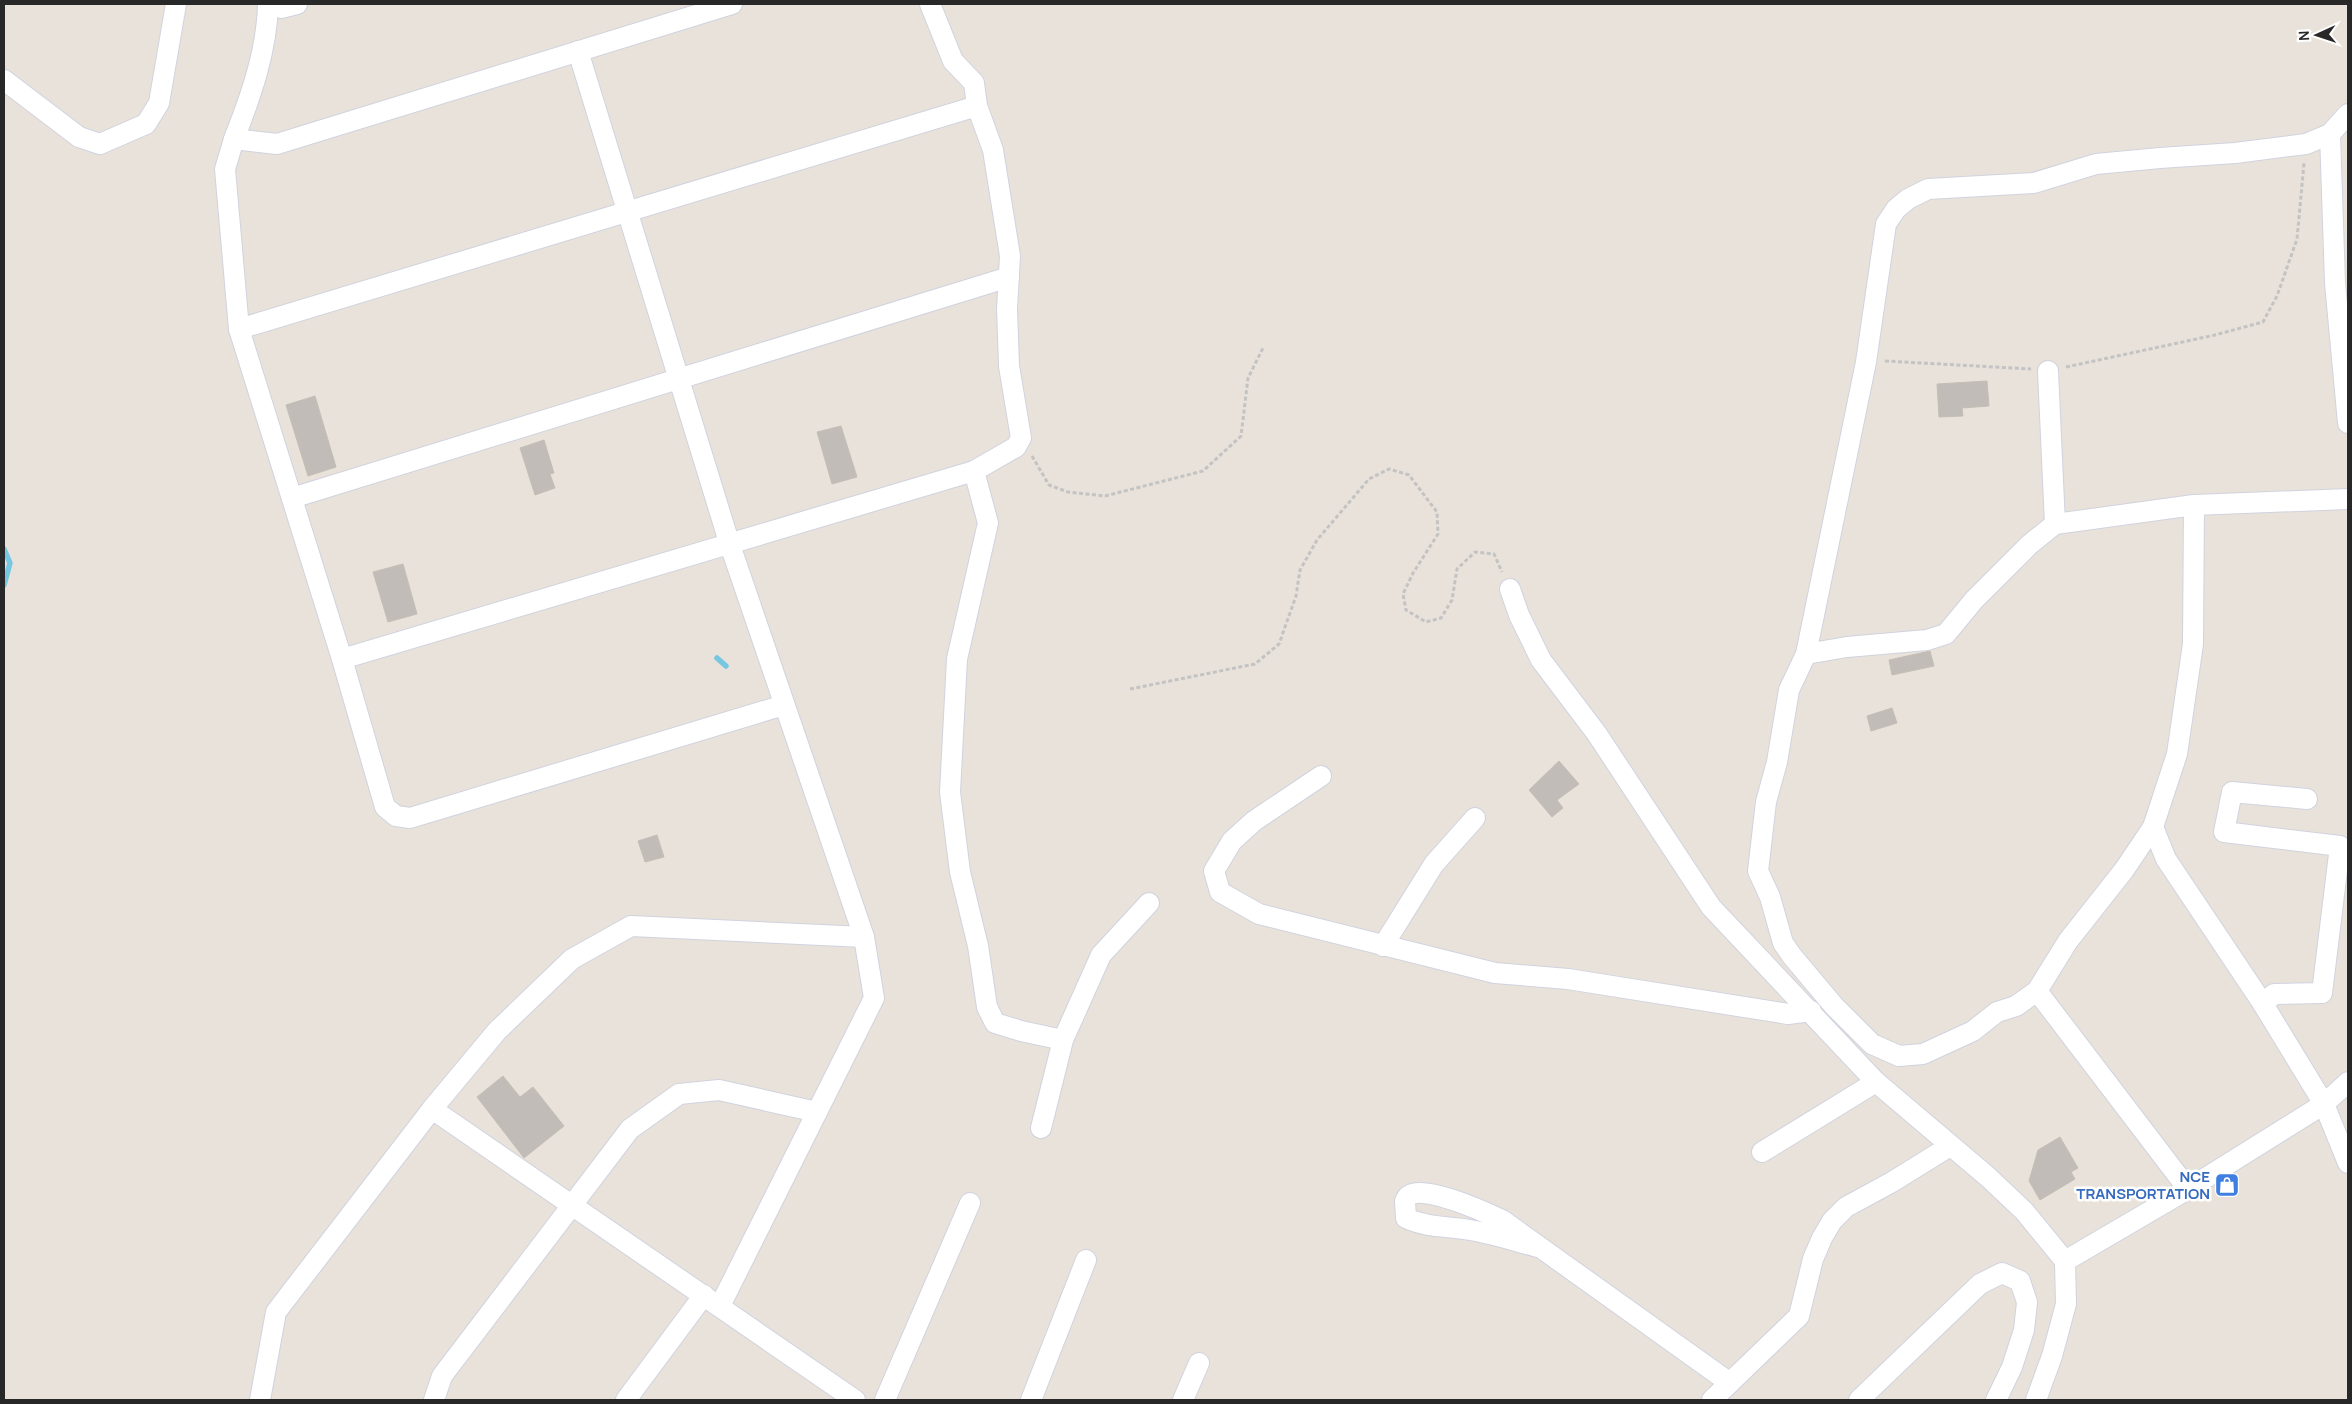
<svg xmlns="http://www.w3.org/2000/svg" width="2352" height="1404" font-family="Manrope,sans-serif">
<rect width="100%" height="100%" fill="#e9e2da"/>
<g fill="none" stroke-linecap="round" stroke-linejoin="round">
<!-- stream -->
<g stroke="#77c7e1" stroke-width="5.5">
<path d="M4,549l6,14 -6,22"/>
<path d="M717,658l9,8"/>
</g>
</g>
<!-- building -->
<g fill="#c1bcb7" stroke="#c4beb5">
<path d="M1987,381l2,25 -27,2 1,8 -24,1 -2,-33z"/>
<path d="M315,396l21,71 -28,9 -22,-71z"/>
<path d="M841,426l16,51 -25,7 -15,-52z"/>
<path d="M544,440l10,33 -4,1 5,14 -20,7 -15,-47z"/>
<path d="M403,564l14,50 -29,8 -15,-50z"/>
<path d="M1930,651l4,15 -42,9 -3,-15z"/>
<path d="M1892,708l5,15 -26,8 -4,-15z"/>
<path d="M1559,761l20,23 -22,16 6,8 -11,9 -23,-27z"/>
<path d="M657,835l7,22 -19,5 -7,-21z"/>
<path d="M503,1076l17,21 13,-10 31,39 -40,32 -47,-61z"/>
<path d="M2060,1137l18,31 -7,4 4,7 -35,21 -11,-19 9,-31z"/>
</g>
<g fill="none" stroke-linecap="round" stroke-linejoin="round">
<defs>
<g id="street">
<path d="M732,4l-455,140 -43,-5 -9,30 14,160 103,330 43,148 11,9 14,2 374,-113"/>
<path d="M281,8l16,-4"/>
<path d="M578,51l151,491 135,395 10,61 -154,308"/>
<path d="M4,80l75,57 21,7 46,-20 13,-21 17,-99"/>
<path d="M2330,134l5,149 13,140"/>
<path d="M234,139c17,-43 33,-89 34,-135"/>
<path d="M239,329l738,-223 -3,-23 -21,-22 -23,-57"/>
<path d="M2048,371l7,153"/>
<path d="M974,471l14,52 -31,136 -7,133 10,80 18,74 9,61 8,16 26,8 42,9"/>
<path d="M292,498l717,-221"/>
<path d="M2194,505l-1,139 -16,110 -24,73 -29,43 -56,71 -31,50 -21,15 -19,6 -24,19 -50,23 -24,2 -27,-12 -38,-38 -42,-50 -9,-13 -13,-46 -12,-26 8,-69 11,-40 12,-72 17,-36 60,-292 20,-138 10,-15 12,-10 20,-10 106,-6 62,-19 64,-6 75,-5 71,-9 24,-10 18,-20"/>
<path d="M1510,589l9,26 22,45 56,74 114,173 165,175 112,95 36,34 41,50"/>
<path d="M1806,654l41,-7 80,-7 19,-6 28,-34 55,-55 26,-21 139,-19 154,-6"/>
<path d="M342,659l632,-188 42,-24 5,-9 -12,-72 -2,-57 3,-53 -17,-106 -16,-44"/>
<path d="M1321,776l-67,45 -22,20 -18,30 6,21 39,22 236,59 73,6 220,35 23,-3"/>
<path d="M2153,827l13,32 97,145 61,100 24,59"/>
<path d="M1383,946l51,-82 41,-46"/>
<path d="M2037,991l151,198"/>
<path d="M2263,1004l11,-10 48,-1 18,-147 -116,-14 8,-40 75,7"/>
<path d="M432,1109l423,291"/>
<path d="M1041,1128l22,-88 38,-85 48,-52"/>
<path d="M1762,1152l114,-70"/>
<path d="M1538,1247c-23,-6 -45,-13 -68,-17 -22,-4 -43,-2 -64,-12l-1,-17c1,-2 2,-5 5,-6 15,-10 75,17 92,25l228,163"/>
<path d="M2065,1261l123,-72 136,-85 24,-22"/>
<path d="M260,1400l16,-88 156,-203 65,-78 75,-72 59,-33 233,11"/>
<path d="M434,1400l8,-24 188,-247 49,-35 40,-4 98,22"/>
<path d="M626,1400l78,-105"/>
<path d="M885,1400l85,-197"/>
<path d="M1031,1400l55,-140"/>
<path d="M1183,1400l16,-37"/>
<path d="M1712,1400l87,-84 14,-57 9,-21 10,-17 14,-14 46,-25 58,-36"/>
<path d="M1859,1400l121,-116 22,-11 18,8 7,21 -3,28 -12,37 -16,33"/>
<path d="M2036,1400l16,-44 14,-52 -1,-43"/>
</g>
</defs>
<!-- street casing -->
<use href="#street" stroke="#d0d3df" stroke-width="22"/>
<!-- path -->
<g stroke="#c3c3c3" stroke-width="3" stroke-dasharray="4 2.5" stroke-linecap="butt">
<path d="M1885,361l146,8"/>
<path d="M2066,367l149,-32 48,-13 14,-26 20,-57 7,-76"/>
<path d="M1032,456l17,29 19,7 37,4 98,-25 38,-35 7,-58 15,-30"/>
<path d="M1130,689l125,-25 24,-20 17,-48 4,-26 17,-30 52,-61 20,-10 20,6 28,37 1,22 -25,39 -10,21 3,16 20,12 15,-4 11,-18 5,-31 18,-17 19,2 8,18"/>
</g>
<!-- street -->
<use href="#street" stroke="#fff" stroke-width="20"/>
</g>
<!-- icons -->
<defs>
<symbol id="shop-square" viewBox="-11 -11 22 22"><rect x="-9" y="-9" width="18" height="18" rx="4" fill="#3f7fe0" stroke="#fff"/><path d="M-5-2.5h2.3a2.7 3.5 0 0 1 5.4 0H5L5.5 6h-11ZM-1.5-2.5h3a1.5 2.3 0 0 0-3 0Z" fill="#fff"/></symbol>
</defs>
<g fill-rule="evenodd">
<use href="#shop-square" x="2213" y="1171" width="28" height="28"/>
</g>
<g text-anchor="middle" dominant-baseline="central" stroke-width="5" stroke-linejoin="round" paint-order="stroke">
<!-- shop labels -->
<g font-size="15" font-weight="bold" fill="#366cbe" stroke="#fff" text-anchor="end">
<text x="2210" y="1176">NCE<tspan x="2210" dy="17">TRANSPORTATION</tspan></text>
</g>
</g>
<!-- border -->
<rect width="2352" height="1404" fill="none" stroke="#282828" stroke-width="10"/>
<!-- north arrow -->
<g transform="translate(2317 35) rotate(267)" stroke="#ffffff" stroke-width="4" paint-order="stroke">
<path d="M0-4L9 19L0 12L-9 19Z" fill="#282828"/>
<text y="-8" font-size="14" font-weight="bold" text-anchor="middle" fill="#282828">N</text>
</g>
</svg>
